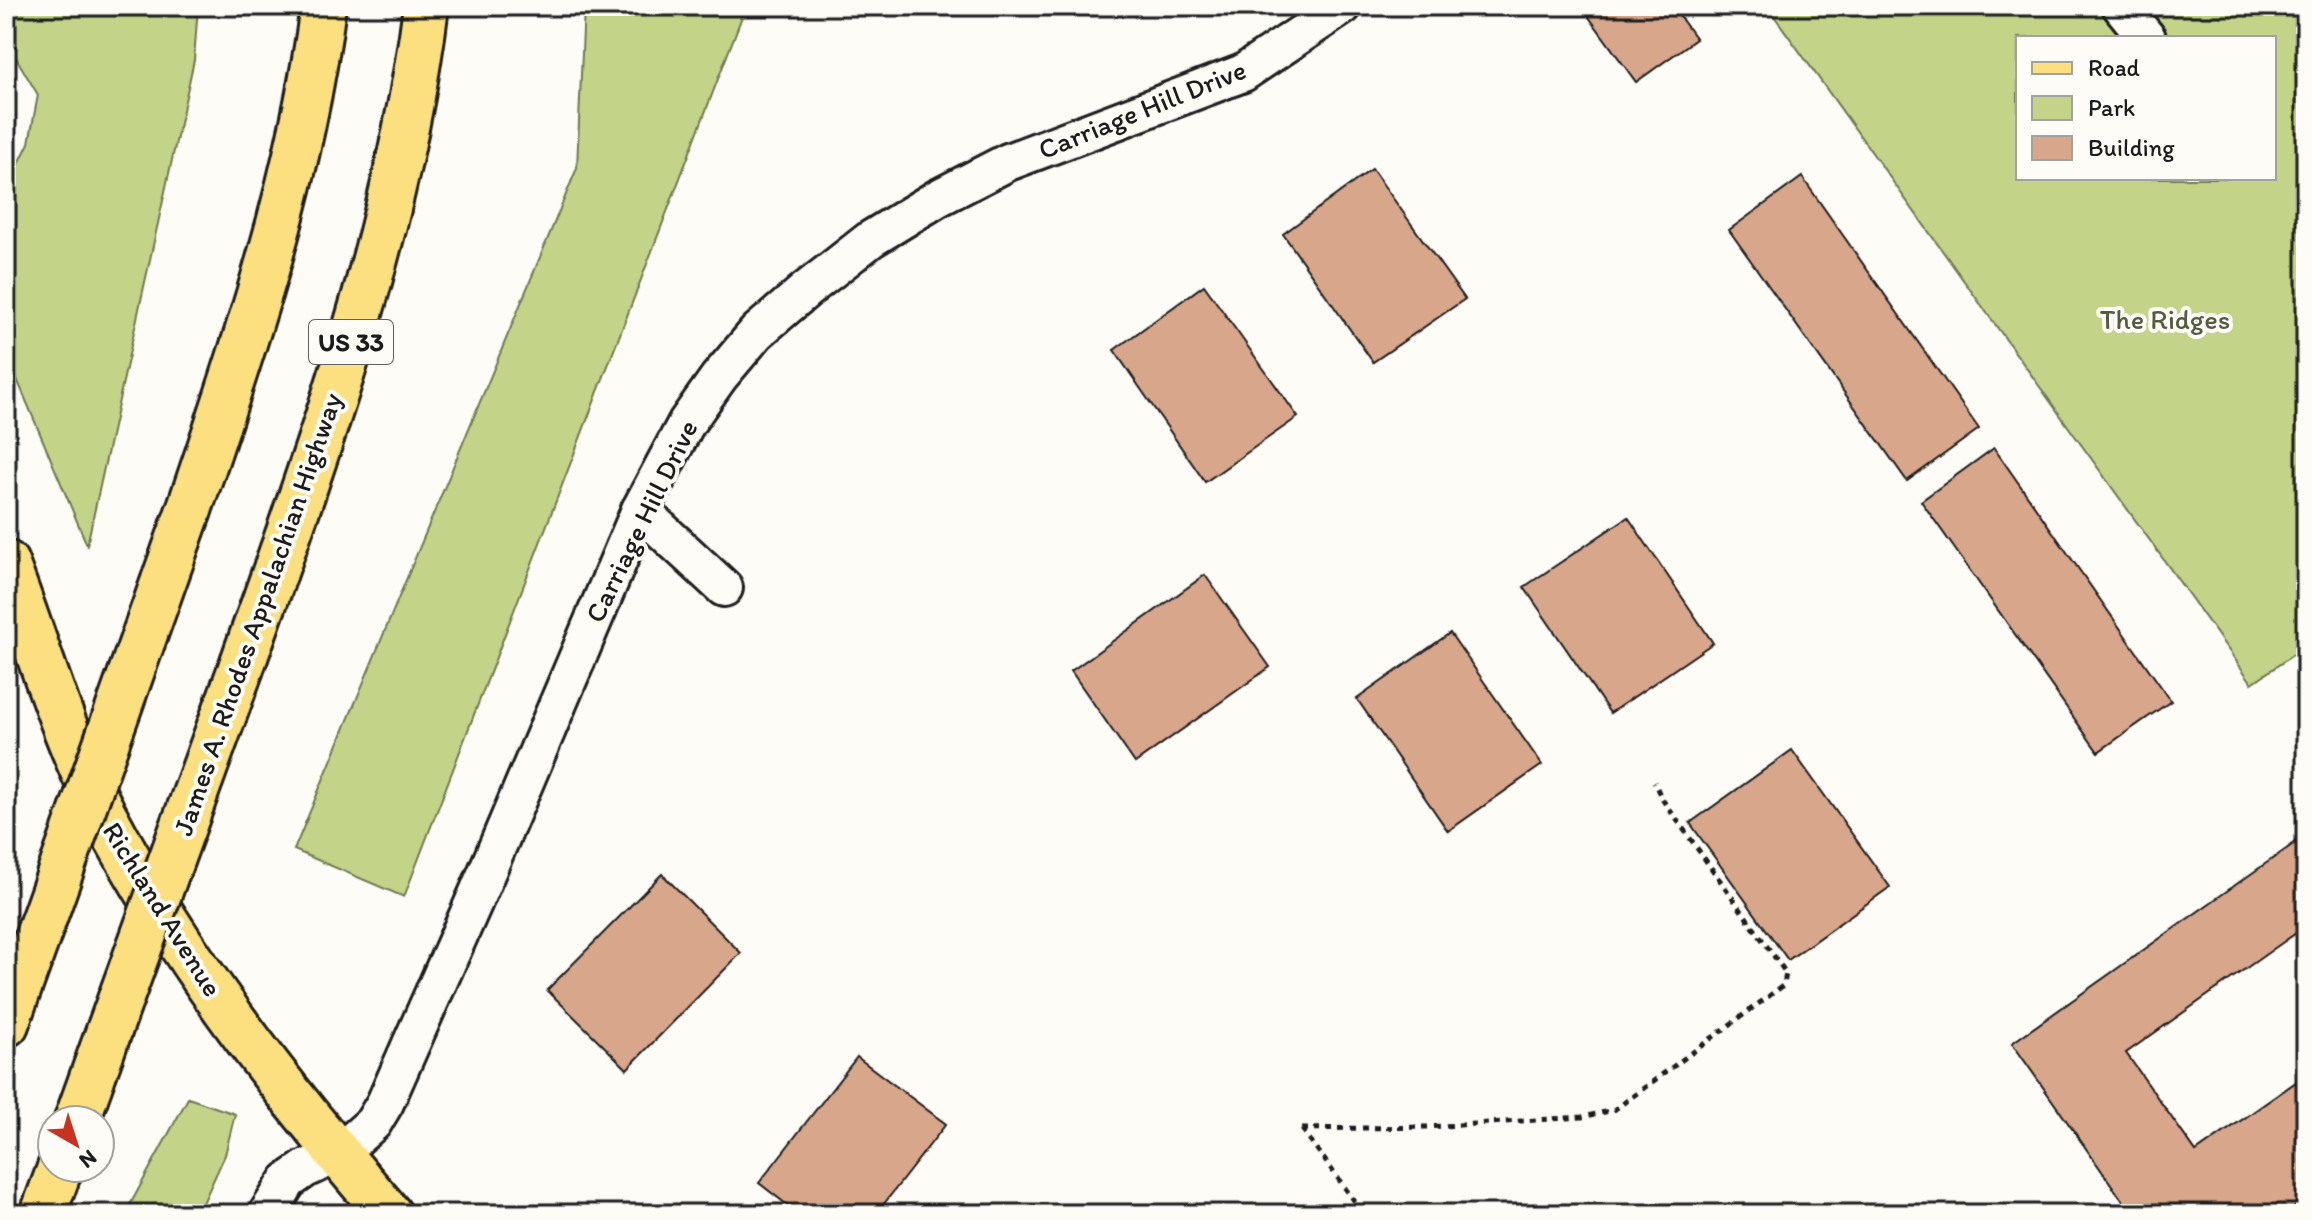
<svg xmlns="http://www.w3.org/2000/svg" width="2312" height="1220" font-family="Itim,sans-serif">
<rect width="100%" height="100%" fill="#fdfcf7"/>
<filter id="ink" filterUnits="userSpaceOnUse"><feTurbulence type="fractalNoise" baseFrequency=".0125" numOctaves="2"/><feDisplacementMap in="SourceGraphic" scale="16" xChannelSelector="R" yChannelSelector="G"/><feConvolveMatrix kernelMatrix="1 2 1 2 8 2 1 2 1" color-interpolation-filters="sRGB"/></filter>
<g filter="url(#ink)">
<!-- green -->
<g fill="#c3d388" stroke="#707852" stroke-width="2" fill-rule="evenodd">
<path d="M6,6h192l-4,54 -107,485 -81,-192v-163l23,-47 9,-48 -26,-44 -6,-3z"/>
<path d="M584,6h162l-342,891 -110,-47 283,-682z"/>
<path d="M1767,6h539v640l-54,37zM2018,38h256v140h-256z"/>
<path d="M188,1098l47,16 -10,41 -27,59h-73z"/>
</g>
<!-- building -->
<g fill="#d8a68b" stroke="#1c1c1c" stroke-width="2">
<path d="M1581,6h91l24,33 -60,43z"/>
<path d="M1372,169l93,130 -92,63 -90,-128z"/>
<path d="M1802,177l177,252 -72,52 -178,-251z"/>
<path d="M1204,285l94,132 -93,65 -91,-132z"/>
<path d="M1994,448l177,253 -73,51 -177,-251z"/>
<path d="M1628,517l85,126 -103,70 -86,-126z"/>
<path d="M1205,575l65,92 -135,96 -64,-92z"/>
<path d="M1450,633l92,132 -94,66 -91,-132z"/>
<path d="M1792,750l98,137 -102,73 -98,-137z"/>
<path d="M2306,835v91l-180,127 70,99 110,-77v124l-21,15h-153l-120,-171z"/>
<path d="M662,874l79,79 -114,116 -80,-79z"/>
<path d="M857,1057l89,67 -70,90h-77l-40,-31z"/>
</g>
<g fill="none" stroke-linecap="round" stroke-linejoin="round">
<defs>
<g id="minor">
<path d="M2121,6l26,32"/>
<path d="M640,510l84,78"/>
<path d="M267,1214l21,-33 17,-12 33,-15 35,-31 12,-20 95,-215 160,-378 47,-88 32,-45 38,-45 49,-42 65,-51 67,-41 70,-36 235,-89 100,-67"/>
</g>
<path id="major" d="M6,563c32,83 56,171 97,250 77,146 179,277 286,401"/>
<g id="highway">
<path d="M189,510c56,-165 112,-331 134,-504"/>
<path d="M241,668c76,-214 157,-435 185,-662"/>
<path d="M6,1024l37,-103"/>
<path d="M77,1120l33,-92"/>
<path d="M43,1214l17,-46"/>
</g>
</defs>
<!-- minor casing -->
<use href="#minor" stroke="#1c1c1c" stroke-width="42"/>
<!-- major casing -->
<use href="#major" stroke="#1c1c1c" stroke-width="50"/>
<!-- highway casing -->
<use href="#highway" stroke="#1c1c1c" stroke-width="50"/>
<!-- path -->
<g stroke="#1c1c1c" stroke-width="5" stroke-dasharray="6 6" stroke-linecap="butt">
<path d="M1302,1129l126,-2 154,-10 32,-7 170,-125 2,-12 -124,-174 -8,-17"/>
<path d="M1302,1129l62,85"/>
</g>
<!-- minor -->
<use href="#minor" stroke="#fdfcf7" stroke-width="36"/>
<!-- major -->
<use href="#major" stroke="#fce080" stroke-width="44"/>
<!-- highway -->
<use href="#highway" stroke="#fce080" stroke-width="44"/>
<defs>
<g id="highway-bridge">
<path d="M43,921l146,-411"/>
<path d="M110,1028l131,-360"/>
</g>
</defs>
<!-- highway-bridge casing -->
<use href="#highway-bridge" stroke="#1c1c1c" stroke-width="50" stroke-linecap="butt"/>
<!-- highway-bridge -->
<use href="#highway-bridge" stroke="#fce080" stroke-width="44"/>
</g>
</g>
<g text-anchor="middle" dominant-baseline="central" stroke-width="8" stroke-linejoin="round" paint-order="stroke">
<!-- shield labels -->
<rect fill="#fdfcf7" stroke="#605f5e" stroke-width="2" x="309" y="320" width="84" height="44" rx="6"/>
<g font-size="26" font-weight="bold" fill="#1c1c1c">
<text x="351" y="342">US 33</text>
</g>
<!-- street labels -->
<g font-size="28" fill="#1c1c1c" stroke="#fdfcf7">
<text transform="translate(1142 109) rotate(-22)">Carriage Hill Drive</text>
<text transform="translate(641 521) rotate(-64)">Carriage Hill Drive</text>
<text transform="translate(257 614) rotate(-71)">James A. Rhodes Appalachian Highway</text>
<text transform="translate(163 909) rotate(58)">Richland Avenue</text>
</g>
<!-- park labels -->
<g font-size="28" fill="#565c42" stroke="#fdfcf7">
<text x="2165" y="319">The Ridges</text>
</g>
</g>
<!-- margin -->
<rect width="2312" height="1220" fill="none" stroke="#fdfcf7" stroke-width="32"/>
<rect x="16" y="16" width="2280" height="1188" fill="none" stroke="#1c1c1c" stroke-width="3" filter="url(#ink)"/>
<!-- legend -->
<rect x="2016" y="36" width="260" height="144" fill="#fdfcf7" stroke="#a3a29f" stroke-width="2"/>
<rect x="2032" y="62" width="40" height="12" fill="#fce080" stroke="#a3a29f" stroke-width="2"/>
<text x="2088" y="76" font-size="24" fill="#1c1c1c">Road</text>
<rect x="2032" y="96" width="40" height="24" fill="#c3d388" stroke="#a3a29f" stroke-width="2"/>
<text x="2088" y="116" font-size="24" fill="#1c1c1c">Park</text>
<rect x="2032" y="136" width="40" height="24" fill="#d8a68b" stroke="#a3a29f" stroke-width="2"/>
<text x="2088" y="156" font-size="24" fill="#1c1c1c">Building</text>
<!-- north arrow -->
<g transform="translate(76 1144) rotate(141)"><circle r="38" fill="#fdfcf7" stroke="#a3a29f" stroke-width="2"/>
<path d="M0-6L14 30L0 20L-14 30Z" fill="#c8321e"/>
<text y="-12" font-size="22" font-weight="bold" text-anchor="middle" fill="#1c1c1c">N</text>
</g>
</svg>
